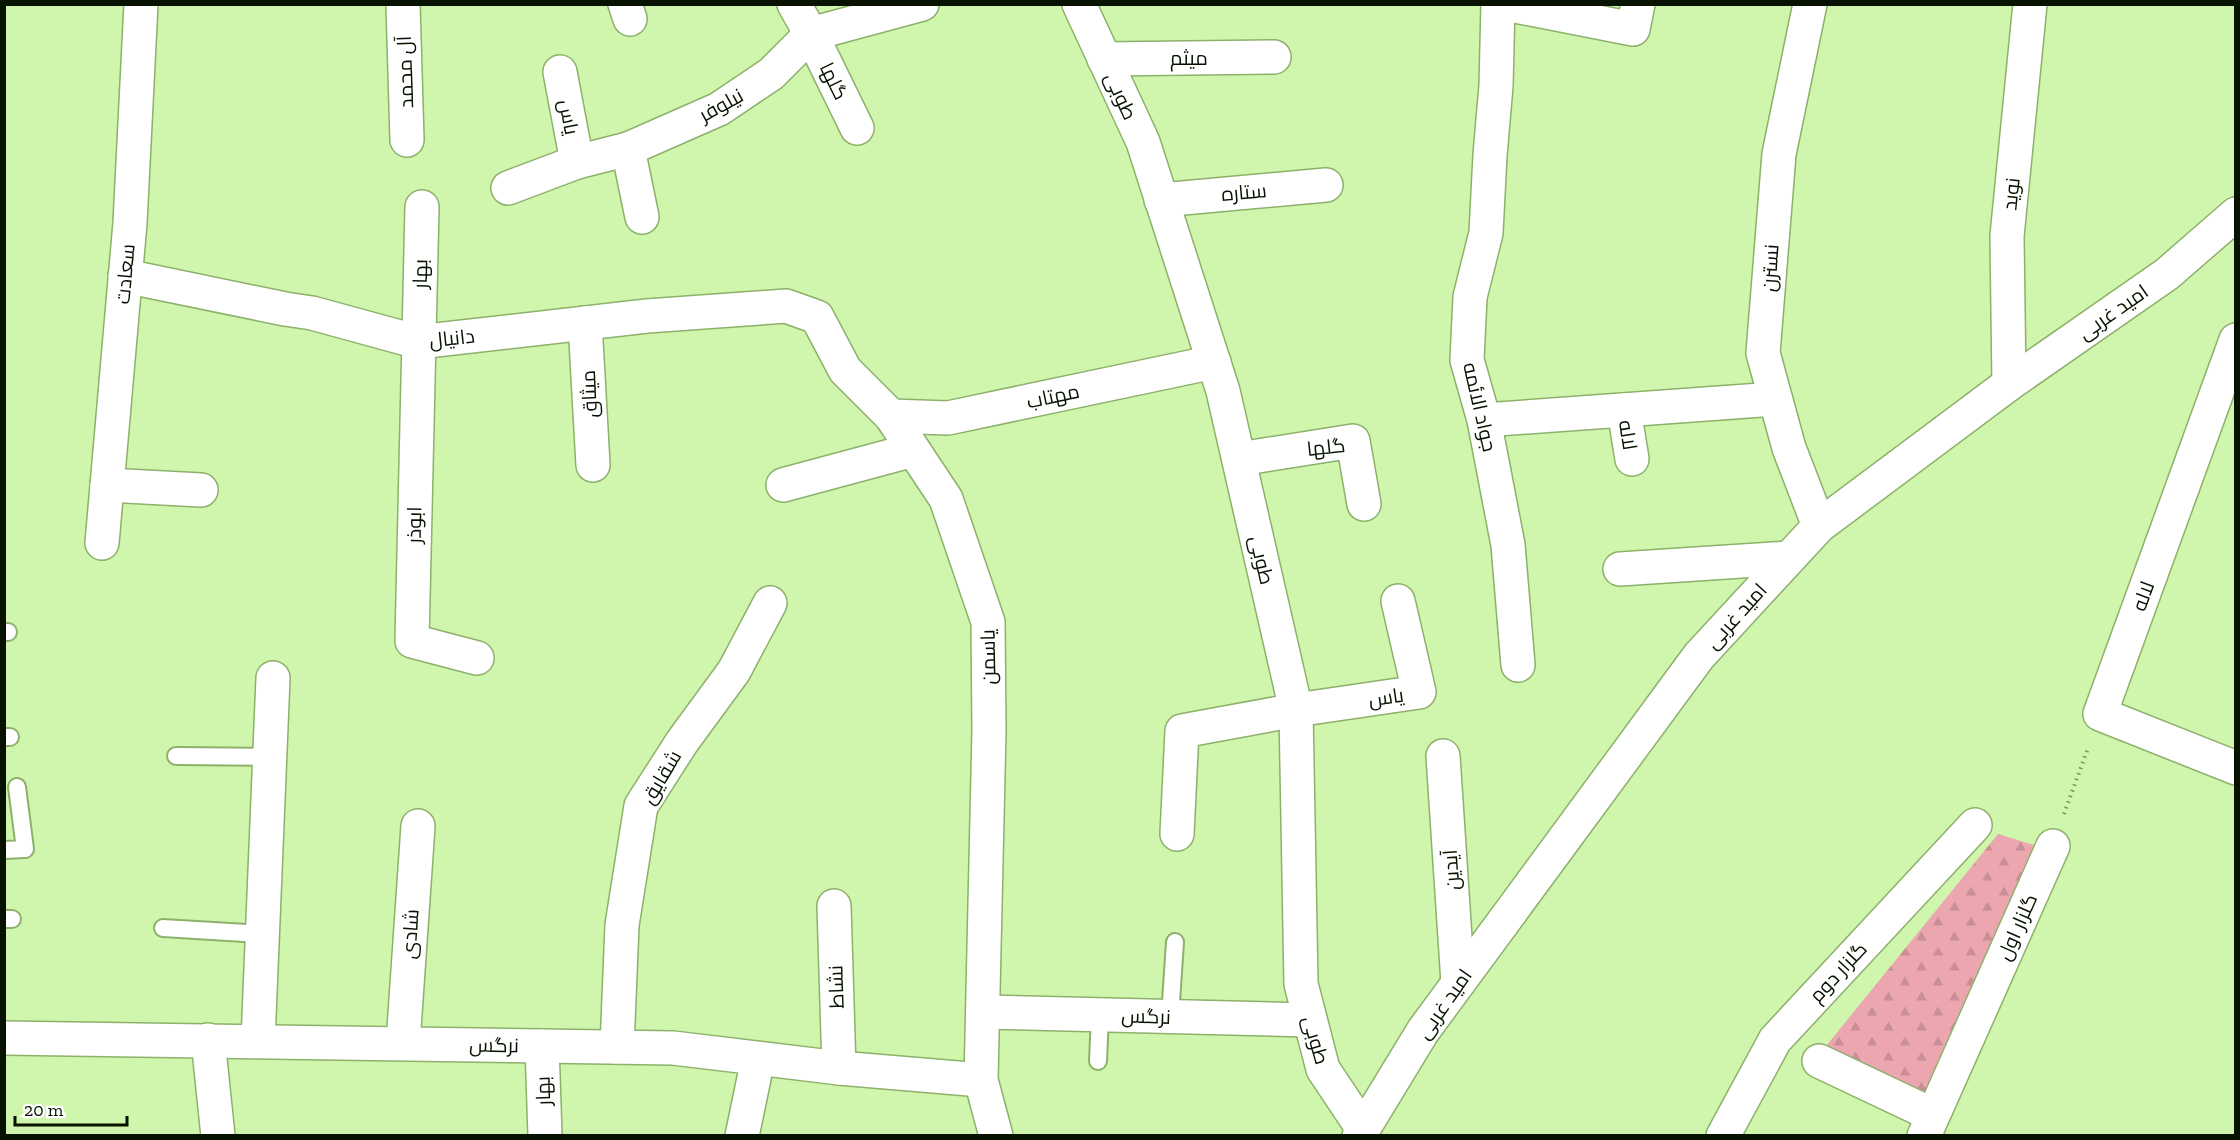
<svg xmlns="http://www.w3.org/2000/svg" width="2240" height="1140" font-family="'Zilla Slab',Cairo,serif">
<defs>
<pattern id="forest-firs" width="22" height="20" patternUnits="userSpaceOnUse" patternTransform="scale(1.5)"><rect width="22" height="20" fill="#eca6b0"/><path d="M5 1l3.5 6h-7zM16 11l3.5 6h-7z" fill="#c98e96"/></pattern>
</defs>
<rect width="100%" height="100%" fill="#d0f6ad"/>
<!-- forest -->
<path fill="url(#forest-firs)" d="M1998,834l46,14 -118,249 -104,-46z"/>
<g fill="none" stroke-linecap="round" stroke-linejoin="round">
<defs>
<g id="lane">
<path d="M4,632h4"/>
<path d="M4,737h6"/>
<path d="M176,756l94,1"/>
<path d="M4,850l21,-1 -8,-62"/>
<path d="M4,919h8"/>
<path d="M163,928l99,6"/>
<path d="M1170,1017l5,-75"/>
<path d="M1098,1061l2,-46"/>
</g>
<g id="street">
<path d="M403,4l4,136"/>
<path d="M625,4l5,15"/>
<path d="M794,4l17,30 46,94"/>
<path d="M1079,4l64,138 80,249 73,319 5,274 22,85 40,60"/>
<path d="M1498,4l-2,82 -6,69 -4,78 -16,64 -3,63 17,60 24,125 10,120"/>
<path d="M1505,4l128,25 5,-25"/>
<path d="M1810,4l-31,150 -16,199 26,95 30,78"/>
<path d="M1104,59l170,-2"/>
<path d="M560,72l17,90"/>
<path d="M628,149l14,68"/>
<path d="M508,188l69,-26 51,-13 91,-40 52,-35 40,-40 111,-30"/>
<path d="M1161,200l165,-15"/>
<path d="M422,207l-10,434 65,17"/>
<path d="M125,276l160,33 27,4 106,29 229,-26 139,-10 31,11 28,53 46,46 55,83 42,123 1,108 -8,350 15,56"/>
<path d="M585,323l8,142"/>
<path d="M2236,340l-136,374 136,54"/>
<path d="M2009,384l-2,-148 23,-232"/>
<path d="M1624,410l8,49"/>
<path d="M891,416l57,2 266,-56"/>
<path d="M1484,420l291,-21"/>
<path d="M1239,459l114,-18 11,63"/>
<path d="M107,485l94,5"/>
<path d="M783,485l130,-35"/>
<path d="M102,543l28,-320 11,-219"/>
<path d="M1620,569l169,-11"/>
<path d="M1443,756l15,227"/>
<path d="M1177,834l5,-103 114,-21 123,-18 -21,-91"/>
<path d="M834,906l5,162"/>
<path d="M983,1012l327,8"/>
<path d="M4,1038l669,10 166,20 142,12"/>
<path d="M208,1040l10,96"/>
<path d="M258,1041l15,-363"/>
<path d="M403,1043l15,-217"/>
<path d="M542,1046l3,90"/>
<path d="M617,1047l5,-122 19,-119 41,-64 52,-71 36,-68"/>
<path d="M1819,1061l114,54"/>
<path d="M742,1136l16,-77"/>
<path d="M1723,1136l52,-96 200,-215"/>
<path d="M1924,1136l129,-290"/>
</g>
<path id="secondary" d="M1359,1136l64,-105 276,-375 120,-130 190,-142 158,-110 69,-60"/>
</defs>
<!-- lane casing -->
<use href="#lane" stroke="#8db06b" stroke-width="20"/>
<!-- street casing -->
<use href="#street" stroke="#8db06b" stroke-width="36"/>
<!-- secondary casing -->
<use href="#secondary" stroke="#8db06b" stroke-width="36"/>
<!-- path -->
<path stroke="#789362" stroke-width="4" stroke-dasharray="1.5 4.5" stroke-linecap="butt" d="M2064,814l24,-66"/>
<!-- lane -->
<use href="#lane" stroke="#fff" stroke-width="16"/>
<!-- street -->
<use href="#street" stroke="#fff" stroke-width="33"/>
<!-- secondary -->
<use href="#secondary" stroke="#fff" stroke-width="33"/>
</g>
<g text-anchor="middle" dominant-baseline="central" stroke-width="5" stroke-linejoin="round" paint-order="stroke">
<!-- street labels -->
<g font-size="20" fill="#071300" stroke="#fff">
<text x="1189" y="58">میثم</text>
<text transform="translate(405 72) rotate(-92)">آل محمد</text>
<text transform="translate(834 81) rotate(64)">گلها</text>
<text transform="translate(1121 96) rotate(65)">طوبی</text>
<text transform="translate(721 105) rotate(-29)">نیلوفر</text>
<text transform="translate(569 117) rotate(79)">یاس</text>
<text transform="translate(1244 192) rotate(-5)">ستاره</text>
<text transform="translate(2011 194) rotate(-84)">نوید</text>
<text transform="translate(1770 268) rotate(-86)">نسترن</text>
<text transform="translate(125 274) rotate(-85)">سعادت</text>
<text transform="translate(420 274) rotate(-89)">بهار</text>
<text transform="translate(2113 312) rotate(-35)">امید غربی</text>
<text transform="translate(452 338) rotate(-6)">دانیال</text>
<text transform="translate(589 394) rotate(-93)">میثاق</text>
<text transform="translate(1053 396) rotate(-12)">مهتاب</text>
<text transform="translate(1480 407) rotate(77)">جواد الائمه</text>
<text transform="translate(1628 435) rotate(81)">لاله</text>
<text transform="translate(1326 447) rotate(-6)">گلها</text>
<text transform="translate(414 525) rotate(-89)">ابوذر</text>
<text transform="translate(1262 560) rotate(77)">طوبی</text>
<text transform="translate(2143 596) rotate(-70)">لاله</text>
<text transform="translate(1736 616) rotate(-48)">امید غربی</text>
<text transform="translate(988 657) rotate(-91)">یاسمن</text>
<text transform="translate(1386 697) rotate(-8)">یاس</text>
<text transform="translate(661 777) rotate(-59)">شقایق</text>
<text transform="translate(1451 870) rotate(-94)">آیدین</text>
<text transform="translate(2017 927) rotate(-66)">گلزار اول</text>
<text transform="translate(410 934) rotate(-86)">شادی</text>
<text transform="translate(1838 972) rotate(-47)">گلزار دوم</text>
<text transform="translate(836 987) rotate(-92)">نشاط</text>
<text transform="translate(1444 1004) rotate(-55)">امید غربی</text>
<text transform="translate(1146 1016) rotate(2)">نرگس</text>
<text transform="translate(1316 1040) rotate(74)">طوبی</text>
<text transform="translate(494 1045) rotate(1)">نرگس</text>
<text transform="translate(543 1091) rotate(-92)">بهار</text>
</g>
</g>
<!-- border -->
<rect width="2240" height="1140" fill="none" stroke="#071300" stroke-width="12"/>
<!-- scale -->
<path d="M15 1116v9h112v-9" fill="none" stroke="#071300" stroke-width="3"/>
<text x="24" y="1116" font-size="18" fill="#071300" stroke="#ffffff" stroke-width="4.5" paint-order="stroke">20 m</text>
</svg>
